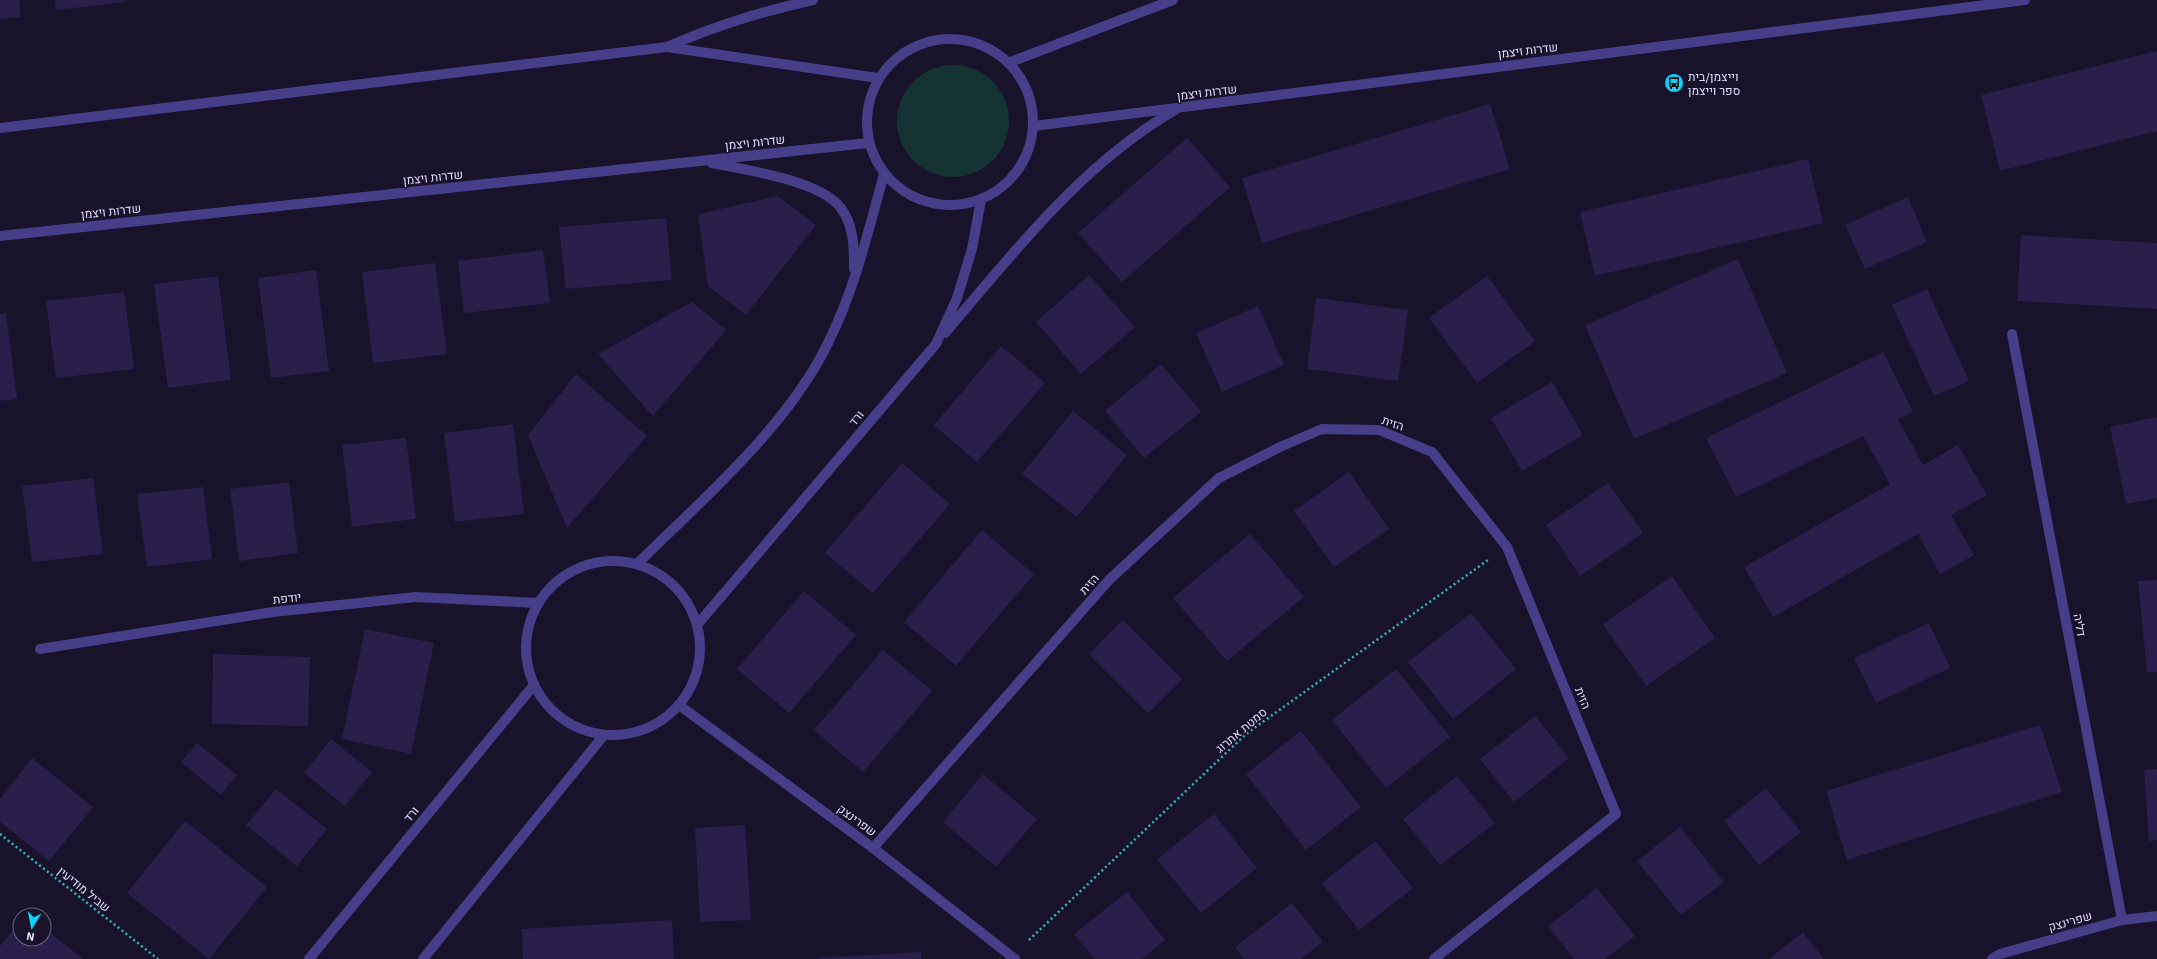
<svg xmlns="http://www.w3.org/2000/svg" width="2157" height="959" font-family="'IBM Plex Sans',Heebo,sans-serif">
<rect width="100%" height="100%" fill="#18122a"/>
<!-- green -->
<circle fill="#153334" cx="953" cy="121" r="56"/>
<!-- building -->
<g fill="#2a1e4b">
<path d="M0,0h19l2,17 -21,2z"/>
<path d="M55,0h70l1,2 -70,8z"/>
<path d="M2157,51v80l-157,40 -19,-76z"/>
<path d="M1490,104l20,65 -248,74 -20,-65z"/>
<path d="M1187,138l43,49 -108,95 -44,-49z"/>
<path d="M1808,159l15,64 -228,53 -15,-64z"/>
<path d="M778,196l38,29 -70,90 -38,-29 -10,-72z"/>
<path d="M1908,197l19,45 -62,27 -20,-44z"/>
<path d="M666,218l6,62 -106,9 -7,-62z"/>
<path d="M2021,235l136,8v66l-140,-8z"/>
<path d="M543,250l7,53 -86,10 -6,-52z"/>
<path d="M1738,259l49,114 -153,66 -49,-114z"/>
<path d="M435,263l12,91 -74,9 -11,-91z"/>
<path d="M316,270l13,101 -58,7 -13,-100z"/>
<path d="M1089,275l46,52 -54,47 -45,-52z"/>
<path d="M218,276l13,104 -63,8 -14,-104z"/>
<path d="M1487,276l48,65 -58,42 -48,-65z"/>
<path d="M1927,289l42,92 -35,15 -42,-91z"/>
<path d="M124,292l10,77 -78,9 -10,-77z"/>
<path d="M1316,298l92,12 -10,71 -91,-12z"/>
<path d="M692,302l34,28 -73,86 -55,-62z"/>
<path d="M1258,306l26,59 -62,27 -26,-59z"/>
<path d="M0,314h6l11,85 -17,2z"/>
<path d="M1001,346l44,37 -68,79 -43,-37z"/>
<path d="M1883,352l30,60 -15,7 25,46 35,-20 29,50 -36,20 23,40 -34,19 -22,-40 -145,83 -29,-50 146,-83 -27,-48 -127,61 -30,-59z"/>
<path d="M1161,364l40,48 -57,46 -39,-47z"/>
<path d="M576,374l71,62 -80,92 -39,-93z"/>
<path d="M1552,382l31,53 -61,36 -31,-53z"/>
<path d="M1073,411l54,44 -50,62 -55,-43z"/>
<path d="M2157,417v81l-31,6 -16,-77z"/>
<path d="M513,424l11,90 -69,8 -11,-89z"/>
<path d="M406,438l10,81 -64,8 -10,-82z"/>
<path d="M902,463l48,41 -77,89 -48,-40z"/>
<path d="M1349,472l40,57 -55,38 -40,-56z"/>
<path d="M93,478l10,76 -71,8 -10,-76z"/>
<path d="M289,482l9,71 -59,8 -9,-72z"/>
<path d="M1608,483l35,50 -63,43 -34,-51z"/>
<path d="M203,487l9,72 -65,8 -10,-73z"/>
<path d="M982,530l52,44 -78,92 -52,-44z"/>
<path d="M1250,534l54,63 -77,64 -54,-63z"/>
<path d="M1672,576l43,62 -69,48 -43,-62z"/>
<path d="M2157,580v92h-10l-9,-91z"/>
<path d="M804,591l52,44 -67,78 -52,-44z"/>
<path d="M1471,613l45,56 -63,50 -45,-57z"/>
<path d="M1123,620l59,59 -34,34 -59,-59z"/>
<path d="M1929,623l21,45 -74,35 -22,-45z"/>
<path d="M365,629l69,14 -23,111 -69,-15z"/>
<path d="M883,650l49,41 -69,81 -49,-42z"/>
<path d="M213,654l97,3 -2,69 -96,-2z"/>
<path d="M1396,669l54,68 -64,51 -54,-68z"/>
<path d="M1535,716l34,42 -55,44 -34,-43z"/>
<path d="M2040,725l22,67 -215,68 -21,-69z"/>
<path d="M1301,731l60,76 -55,43 -60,-76z"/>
<path d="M331,739l41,33 -27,34 -41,-33z"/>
<path d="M197,743l40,32 -16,20 -40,-33z"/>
<path d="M32,758l61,49 -44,54 -49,-39v-23z"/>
<path d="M2157,769v71l-8,1 -5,-71z"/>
<path d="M983,774l54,45 -41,48 -53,-45z"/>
<path d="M1457,776l38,47 -55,42 -37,-46z"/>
<path d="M1766,788l35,44 -42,33 -35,-44z"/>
<path d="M276,789l51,40 -30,37 -51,-41z"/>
<path d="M1214,814l43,54 -56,45 -44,-54z"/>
<path d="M185,821l82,66 -58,72 -82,-66z"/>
<path d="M745,825l6,95 -51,2 -5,-94z"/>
<path d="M1680,827l44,55 -43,33 -44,-54z"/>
<path d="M1375,841l38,47 -54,42 -37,-47z"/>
<path d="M1597,888l38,48 -30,23h-31l-26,-33z"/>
<path d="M1127,892l38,48 -23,19h-47l-21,-25z"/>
<path d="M1292,903l31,39 -22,17h-57l-9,-12z"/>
<path d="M672,920l2,39h-151l-1,-30z"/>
<path d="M20,921v18h24v-11l39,31h-83v-13z"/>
<path d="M1803,932l21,27h-55z"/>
<path d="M921,952v7h-103v-1z"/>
</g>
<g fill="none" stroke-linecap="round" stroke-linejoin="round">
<!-- path -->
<g stroke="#33b9bb" stroke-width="2.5" stroke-dasharray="2 3" stroke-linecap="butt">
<path d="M0,834l158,125"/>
<path d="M1029,940l217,-206 242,-174"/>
</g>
<!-- minor -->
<g stroke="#463e88" stroke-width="10">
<path d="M2012,334l110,586"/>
<path d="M40,649l233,-37 143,-15 122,6"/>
<path d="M679,705l194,143 142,111"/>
<path d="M873,848l236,-268 110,-102 61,-31 42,-18 57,1 53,22 75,95 109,267 -182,145"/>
<path d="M1992,959l8,-5 122,-34 35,-4"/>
</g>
<!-- tertiary -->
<g stroke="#463e88" stroke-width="10">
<circle cx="950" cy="122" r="83"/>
<path d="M667,47l211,31"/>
<path d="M1008,63l165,-63"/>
<path d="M1034,126l991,-126"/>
<path d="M0,128l667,-81c50,-22 93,-35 146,-47"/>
<path d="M712,163c33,7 107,17 128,44 14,17 14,41 14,62"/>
<path d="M0,236l868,-93"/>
<path d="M945,333c69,-81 136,-168 230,-223"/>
<circle cx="613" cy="648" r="87"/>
<path d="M637,564c65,-64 151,-138 191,-221 27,-54 40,-111 56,-169"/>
<path d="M697,625l239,-281 21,-46 15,-49 9,-49"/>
<path d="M309,959l225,-274"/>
<path d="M423,959l181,-224"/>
</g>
</g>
<!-- icons -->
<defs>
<symbol id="bus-disc" viewBox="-11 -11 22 22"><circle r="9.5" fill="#0cd1fa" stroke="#18122a"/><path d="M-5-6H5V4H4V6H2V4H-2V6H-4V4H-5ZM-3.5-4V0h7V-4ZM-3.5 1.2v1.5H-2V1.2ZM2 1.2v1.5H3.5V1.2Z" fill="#111"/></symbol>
</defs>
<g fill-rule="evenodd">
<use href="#bus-disc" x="1663" y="72" width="22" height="22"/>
</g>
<g text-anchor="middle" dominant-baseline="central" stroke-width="3" stroke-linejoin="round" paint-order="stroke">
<!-- street labels -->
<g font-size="12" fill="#e2dcfe" stroke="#18122a">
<text transform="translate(1528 50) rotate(-7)">שדרות ויצמן</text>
<text transform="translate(1207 92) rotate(-7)">שדרות ויצמן</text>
<text transform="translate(755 142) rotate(-6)">שדרות ויצמן</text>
<text transform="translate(433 177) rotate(-6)">שדרות ויצמן</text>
<text transform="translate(111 211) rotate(-6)">שדרות ויצמן</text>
<text transform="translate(856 418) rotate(-50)">ורד</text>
<text transform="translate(1393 423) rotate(19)">הזית</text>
<text transform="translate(1089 584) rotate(-48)">הזית</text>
<text transform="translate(287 598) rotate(-6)">יודפת</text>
<text transform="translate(2080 625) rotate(79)">דליה</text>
<text transform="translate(1583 698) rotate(68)">הזית</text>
<text transform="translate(1241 730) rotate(-40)">סמטת אתרוג</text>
<text transform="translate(411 814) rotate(-51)">ורד</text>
<text transform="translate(857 820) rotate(36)">שפרינצק</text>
<text transform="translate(84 889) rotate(39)">שביל מודיעין</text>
<text transform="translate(2070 921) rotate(-16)">שפרינצק</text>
</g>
<!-- poi labels -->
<g font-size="12" fill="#e2dcfe" stroke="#18122a" text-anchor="start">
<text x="1688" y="76">וייצמן/בית<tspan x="1688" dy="14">ספר וייצמן</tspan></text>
</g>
</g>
<!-- north arrow -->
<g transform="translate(32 927) rotate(190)"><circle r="19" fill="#18122a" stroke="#69637f"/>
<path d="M0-3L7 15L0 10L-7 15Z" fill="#0cd1fa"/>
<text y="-6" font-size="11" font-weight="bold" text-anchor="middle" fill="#e2dcfe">N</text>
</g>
</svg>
